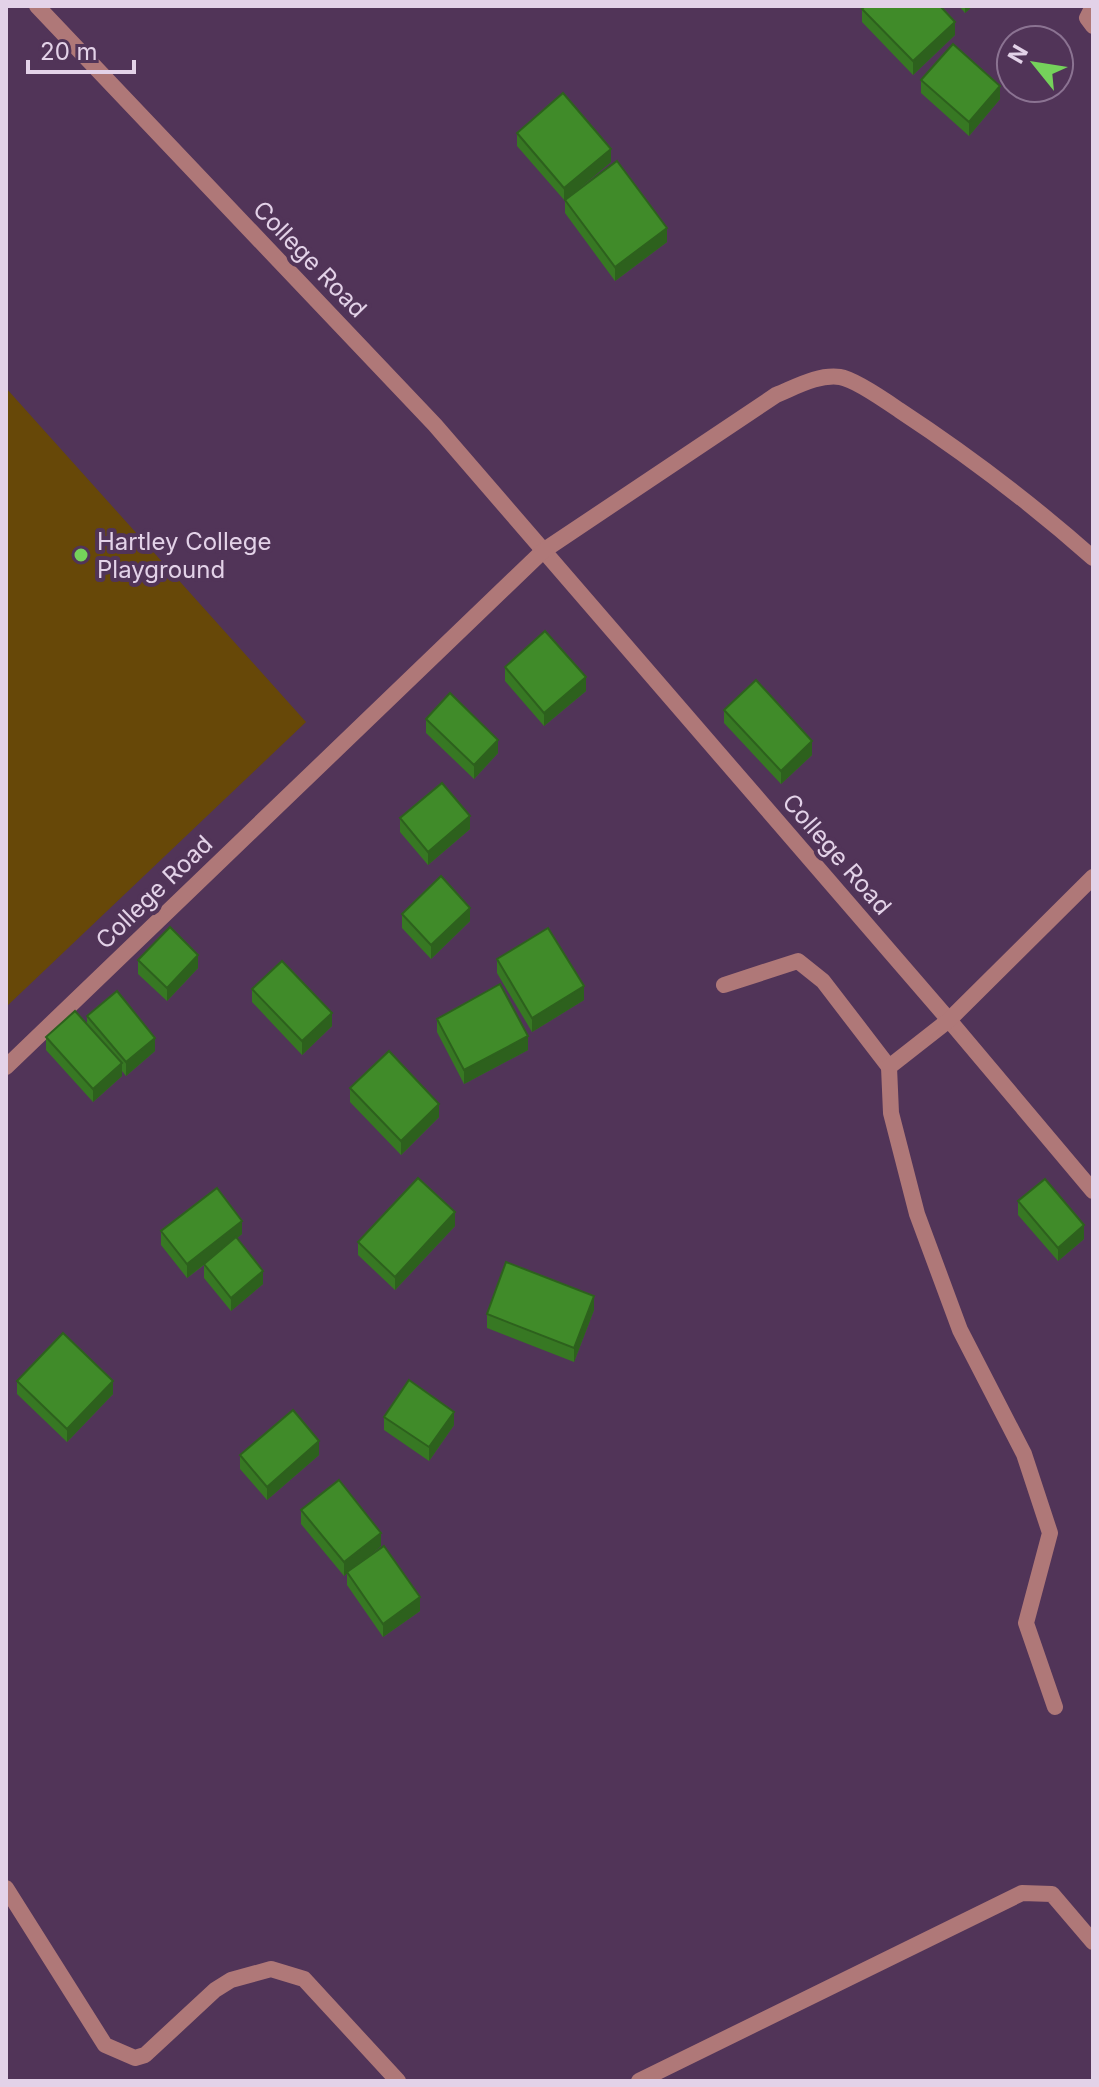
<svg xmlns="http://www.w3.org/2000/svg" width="1099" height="2087" font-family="Inter,sans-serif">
<rect width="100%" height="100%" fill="#513458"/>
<!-- green -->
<path fill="#674808" d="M6,388l300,334 -300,285z"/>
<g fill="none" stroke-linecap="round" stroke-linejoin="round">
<!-- minor -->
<g stroke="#af7878" stroke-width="16">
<path d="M37,6l398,419 514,595 144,171"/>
<path d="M1093,6l-6,12 6,8"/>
<path d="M724,985l74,-24 25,20 66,86"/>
<path d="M6,1067l537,-516 233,-156c20,-8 42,-21 64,-18 14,2 46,24 59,33 67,44 133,94 194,148"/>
<path d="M1055,1707l-29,-84 24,-90 -26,-79 -64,-124 -43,-116 -26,-101 -2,-46 60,-47 144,-143"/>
<path d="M6,1888l99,157 30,13 10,-3 70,-65 16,-10 40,-11 33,10 94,102"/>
<path d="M639,2081l383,-188 30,1 41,48"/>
</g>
</g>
<!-- wall -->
<g fill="#377823">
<path d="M959,6h14l-8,7z"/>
<path d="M862,9l93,26 -42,40 -51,-53z"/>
<path d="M921,80l79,19 -31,37 -48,-43z"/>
<path d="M517,133l94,29 -36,30 92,50 -52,39 -50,-68v-12l-48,-55z"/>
<path d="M505,667l81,24 -42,35 -39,-45z"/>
<path d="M724,710l88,45 -31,29 -57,-61z"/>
<path d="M426,719l72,34 -24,26 -48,-46z"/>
<path d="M400,818l70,11 -42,36 -28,-33z"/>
<path d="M402,914l68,7 -39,38 -29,-31z"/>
<path d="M497,959l87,41 -52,32 -35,-59z"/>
<path d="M138,960l60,8 -31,33 -29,-27z"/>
<path d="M252,989l80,37 -30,29 -50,-53z"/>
<path d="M87,1016l68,35 -29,25 -4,-5v5l-29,26 -47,-52v-13l41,-13z"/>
<path d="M437,1019l91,31 -64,34 -27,-52z"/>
<path d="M350,1088l89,29 -38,38 -51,-53z"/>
<path d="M1018,1201l66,38 -26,22 -40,-46z"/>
<path d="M455,1226l-60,64 -37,-35v-13z"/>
<path d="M161,1231l81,3 -5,4 26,46 -32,27 -27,-33v-13l-17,13 -26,-33z"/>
<path d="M594,1310l-20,52 -87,-34v-14z"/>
<path d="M17,1381l96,13 -46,48 -50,-48z"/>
<path d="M384,1417l70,8 -25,36 -45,-31z"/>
<path d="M240,1455h79l-52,45 -27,-31z"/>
<path d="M301,1510l80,36 -17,14 56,51 -37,26 -36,-52v-12l-3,3 -43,-52z"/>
</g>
<!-- shaded-wall -->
<g fill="#2d611d">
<path d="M965,6h8l-8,7z"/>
<path d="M955,22v13l-42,40v-14z"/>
<path d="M1000,86v13l-31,37v-14z"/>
<path d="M611,149v13l-47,39v-13z"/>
<path d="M667,228v14l-52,39v-14z"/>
<path d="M586,677v14l-42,35v-13z"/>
<path d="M498,740v13l-24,26v-14z"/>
<path d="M812,741v14l-31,29v-13z"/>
<path d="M470,816v13l-42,36v-13z"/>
<path d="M470,908v13l-39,38v-14z"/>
<path d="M198,955v13l-31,33v-13z"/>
<path d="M584,986v14l-52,32v-14z"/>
<path d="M332,1013v13l-30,29v-14z"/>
<path d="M528,1036v14l-64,34v-14z"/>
<path d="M155,1038v13l-29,25v-14z"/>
<path d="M122,1063v13l-29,26v-13z"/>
<path d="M439,1104v13l-38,38v-14z"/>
<path d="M455,1212v14l-60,64v-13z"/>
<path d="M242,1221v13l-55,44v-14z"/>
<path d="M1084,1225v14l-26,22v-13z"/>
<path d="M263,1271v13l-32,27v-13z"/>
<path d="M594,1296v14l-20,52v-14z"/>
<path d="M113,1381v13l-46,48v-13z"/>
<path d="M454,1412v13l-25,36v-14z"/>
<path d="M319,1441v14l-52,45v-13z"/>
<path d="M381,1533v13l-37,30v-14z"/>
<path d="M420,1597v14l-37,26v-13z"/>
</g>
<!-- building -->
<g fill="#408b29" stroke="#2d611d" stroke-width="2">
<path d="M865,6h75l15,16 -42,39 -51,-52z"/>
<path d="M953,44l47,42 -31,36 -48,-42z"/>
<path d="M563,93l48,56 -47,39 -47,-55z"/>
<path d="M617,161l50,67 -52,39 -50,-67z"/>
<path d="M545,631l41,46 -42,36 -39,-46z"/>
<path d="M756,680l56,61 -31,30 -57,-61z"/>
<path d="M450,693l48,47 -24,25 -48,-46z"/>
<path d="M442,783l28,33 -42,36 -28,-34z"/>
<path d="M441,876l29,32 -39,37 -29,-31z"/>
<path d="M170,927l28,28 -31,33 -29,-28z"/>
<path d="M548,928l36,58 -52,32 -35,-59z"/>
<path d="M282,961l50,52 -30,28 -50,-52z"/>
<path d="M500,984l28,52 -64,34 -27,-51z"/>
<path d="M117,991l38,47 -29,24 -39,-46z"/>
<path d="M75,1011l47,52 -29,26 -47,-52z"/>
<path d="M389,1051l50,53 -38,37 -51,-53z"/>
<path d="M418,1178l37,34 -60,65 -37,-35z"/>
<path d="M1045,1179l39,46 -26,23 -40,-47z"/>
<path d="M217,1188l25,33 -55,43 -26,-33z"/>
<path d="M236,1237l27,34 -32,27 -27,-34z"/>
<path d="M506,1262l88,34 -20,52 -87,-34z"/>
<path d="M63,1333l50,48 -46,48 -50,-48z"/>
<path d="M409,1380l45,32 -25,35 -45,-30z"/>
<path d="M293,1410l26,31 -52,46 -27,-32z"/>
<path d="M339,1480l42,53 -37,29 -43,-52z"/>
<path d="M384,1546l36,51 -37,27 -36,-52z"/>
</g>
<!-- markers -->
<circle fill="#75d25b" stroke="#513458" stroke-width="3" cx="81" cy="555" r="8"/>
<g text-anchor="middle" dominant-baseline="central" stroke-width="8" stroke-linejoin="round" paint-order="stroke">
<!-- street labels -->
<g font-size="24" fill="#e3d2e8" stroke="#513458">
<text transform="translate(310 259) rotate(46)">College Road</text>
<text transform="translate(837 854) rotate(49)">College Road</text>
<text transform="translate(154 892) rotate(-44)">College Road</text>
</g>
<!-- poi labels -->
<g font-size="24" fill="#e3d2e8" stroke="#513458" text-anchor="start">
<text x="97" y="541">Hartley College<tspan x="97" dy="28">Playground</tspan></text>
</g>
</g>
<!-- border -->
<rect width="1099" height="2087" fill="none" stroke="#e3d2e8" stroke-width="16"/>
<!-- north arrow -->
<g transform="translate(1035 64) rotate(300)"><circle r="38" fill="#513458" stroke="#8b7392" stroke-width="2"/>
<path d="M0-6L14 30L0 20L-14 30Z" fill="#75d25b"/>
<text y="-12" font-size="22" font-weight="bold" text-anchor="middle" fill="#e3d2e8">N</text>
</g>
<!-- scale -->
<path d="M28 60v12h106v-12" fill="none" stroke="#e3d2e8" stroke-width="4"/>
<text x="40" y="60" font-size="24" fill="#e3d2e8" stroke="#513458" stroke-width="6" paint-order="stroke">20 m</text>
</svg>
